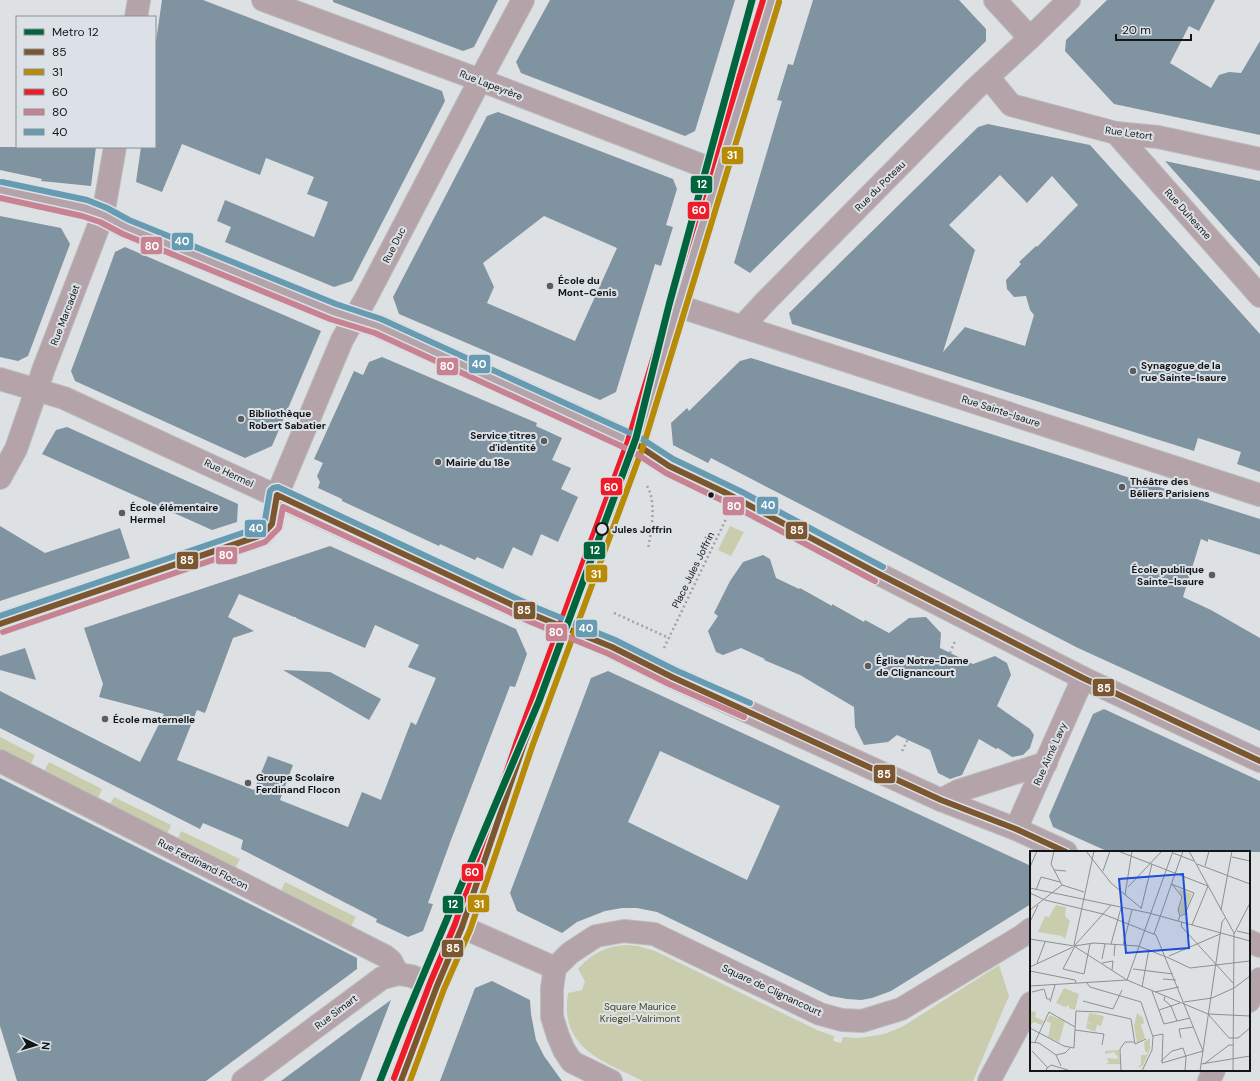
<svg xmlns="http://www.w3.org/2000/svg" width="1260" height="1081" font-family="'DM Sans',sans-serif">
<rect width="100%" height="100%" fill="#dee1e3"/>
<!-- green -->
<g fill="#c9cdae">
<path d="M730,526l14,6 -13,24 -13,-6z"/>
<path d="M0,737l35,18 -5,11 -30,-15z"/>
<path d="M49,762l53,27 -5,11 -54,-27z"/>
<path d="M114,797l57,28 -4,9 -58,-28z"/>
<path d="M181,831l59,28 -5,9 -58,-27z"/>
<path d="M285,882l71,35 -6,11 -70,-35z"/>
<path d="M626,945l12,1 17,5 162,79 17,6 -1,5 8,2 2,-6 15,1 14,-2 12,-2 18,-7 97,-62 10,31 -36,85h-330c-41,-20 -84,-33 -75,-88l14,-3 3,-9 -7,-12c13,-15 28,-23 48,-24z"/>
</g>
<!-- building -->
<g fill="#8093a1" fill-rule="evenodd">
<path d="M162,0h41l239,91 3,10 -93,180 -18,6 -109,-45 6,-15 -14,-6 8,-21 89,37 14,-35 -21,-8 7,-17 -48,-19 -6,17 -78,-31 -20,48 -26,-10 5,-35h14v-99z"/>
<path d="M333,0h165l-24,47 -11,4 -130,-49z"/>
<path d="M550,0h185l-40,131 -10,5 -164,-63 -5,-11z"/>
<path d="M813,0h146l27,29v12l-236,232 -16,-10 48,-162 -5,-1 11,-36 5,1z"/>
<path d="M1107,0h108l-16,31 -10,-5 -19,37 41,25 8,-13 10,-3 12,1 19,-32v94l-146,-31 -49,-53 1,-11z"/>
<path d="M498,112l175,67 4,10 -11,36 7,2 -12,39 -6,-2 -39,128 -16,8 -201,-86 -6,-17 94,-181zM544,216l73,32 -42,93 -88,-38 7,-16 -11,-24z"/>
<path d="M988,124l102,21 170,189v138l-23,-8 4,-12 -43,-14 -4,13 -402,-127 -3,-11 189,-186zM1000,175l27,28 25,-27 26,29 -41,42 -1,-1 -17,16 2,2 -15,16 1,9 7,8 12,-1 4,14 4,5 -9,31 -60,-19 -22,25 32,-102 -26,-25z"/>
<path d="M0,147h96l-5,39 -50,-5 1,-2 -42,-9z"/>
<path d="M1165,161l95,20v86l-36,-40z"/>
<path d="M0,216l61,12 9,16 -42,112 -10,5 -18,-4z"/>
<path d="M125,247l196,84 -49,115 -27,12 -170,-77 -4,-10 39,-105 5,-14z"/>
<path d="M382,357l155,66 -1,3 26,12 -10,22 19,8 -10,21 17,8 -20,45 -17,-8 -9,22 -19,-9 -10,22 -26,-12 -2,3 -35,-16 -1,2 -97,-45v-2l-24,-11 2,-6 -3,-6 6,-13 -9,-4 40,-88 9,4 6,-13z"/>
<path d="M751,358l509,161v36l-52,-16v3l-7,-3 -18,58 28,13 49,28v93l-182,-83 -367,-190 -3,5 -35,-18 -2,-22 16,-15 2,3 51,-50z"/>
<path d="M67,427l171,77 -1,18 -25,8 -170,-76 14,-24z"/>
<path d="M0,526l45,27 75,-25 10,30 -130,43z"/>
<path d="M330,546l186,83 11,25 -12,33 -5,-1 -59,154 -23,63 5,1 -10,27 -15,6 -32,-15 1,-3 -136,-70 2,-9 -40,-17 -3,6 -200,-101v-37l140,71 24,-48 -65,-17 4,-13 -19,-56zM239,594l55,23h2v1l69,30 10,-23 44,20 -11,22 28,11 -20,47 -5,-3 -30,78 -19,-8 -14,35 -68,-27 13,-35 -25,-9 -14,34 -77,-30 20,-50 8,3 28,-75 21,-7 -26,-14z"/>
<path d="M763,555l7,4 6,19 23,11 1,-1 32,18v-2l32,18 1,-2 24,13 20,-15 17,-1 15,16 -1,15 33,16 22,-8 12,7 4,12 -14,31 33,23 4,6 -4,13 -7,7 -11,2 -14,-9 -2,1 -17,-10 -17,36 -12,4 -12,-6 -8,-23 -33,-15 -9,7 -24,3 -9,-18 -1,-20 -54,-32 -36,-15 1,-1 -24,-11 -18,7 -7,-3 -8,-21 10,-15 -4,-3 16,-32 13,-19z"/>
<path d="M25,648l11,32 -36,-10v-14z"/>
<path d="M283,670l47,2 51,27 -12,21z"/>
<path d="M608,671l423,195v38l-140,87 -19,7 -11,2 -14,-1 -17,-3 -173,-84 -20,-4h-15l-17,3 -28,11 -15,11 -45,-22 -7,-18 81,-215zM660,751l120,55 -33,74 -119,-58z"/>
<path d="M1104,709l156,72v71h-151l-56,-25 -4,-11 24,-56 20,-46z"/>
<path d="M0,778l357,180v11l-151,112h-189l-17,-55z"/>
<path d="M492,981l38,19 1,14 5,26 8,16 18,25h-122l35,-93z"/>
<path d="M391,1000l-31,81h-79l78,-58z"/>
</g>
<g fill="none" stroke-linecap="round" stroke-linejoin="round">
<defs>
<g id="minor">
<path d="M263,0l217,80 239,92"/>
<path d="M995,0l35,38"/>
<path d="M136,17l3,-17"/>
<path d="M988,77l23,28 105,28 42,4 102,22"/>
<path d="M1116,133l144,163"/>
<path d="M0,190l84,18 19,7 23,12 207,85 45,14 258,118 33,22 55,26 155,82 204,104 177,83"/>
<path d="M678,306l582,189"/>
<path d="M742,327l24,-26 209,-212 55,-51 39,-38"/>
<path d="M0,379l64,19 470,217 78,32 60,30 269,123 75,29 50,23"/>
<path d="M0,478l16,-29 28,-81 59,-153 12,-68"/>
<path d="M0,624l262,-89 10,-11 5,-29 65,-155 24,-42 114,-218 43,-80"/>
<path d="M0,761l385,195 6,5 7,13"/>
<path d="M941,800l17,-9 88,-28"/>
<path d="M1016,829l67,-151"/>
<path d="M462,927l93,41"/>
<path d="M1249,941l11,5"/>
<path d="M1249,1001l11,-22"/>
<path d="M243,1081l139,-103 16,-4 13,2 26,10"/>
<path d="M611,1081l-39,-19 -8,-12 -6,-14 -6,-19v-29l3,-20 15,-15 26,-17 28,-5 30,3 166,80 22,6 20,1 39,-12 121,-73 9,-7"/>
<path d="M989,1081l42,-78"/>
<path d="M1209,1081l5,-11"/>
</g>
<path id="major" d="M401,1081l36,-95 25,-59 62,-183 112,-300 135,-444"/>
</defs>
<!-- minor casing -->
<use href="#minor" stroke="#babcbd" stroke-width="24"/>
<!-- major casing -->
<use href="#major" stroke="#babcbd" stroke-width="24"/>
<!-- path -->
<g stroke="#a79fa2" stroke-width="2.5" stroke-dasharray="2 3" stroke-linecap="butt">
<path d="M647,486c10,16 4,46 1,63"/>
<path d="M614,613l55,25"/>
<path d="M664,648l62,-129"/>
<path d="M950,653l5,-12"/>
<path d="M902,751l6,-12"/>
</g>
<!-- minor -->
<use href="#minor" stroke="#b4a4a9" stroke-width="22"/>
<!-- major -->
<use href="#major" stroke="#b0a2aa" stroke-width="22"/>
<defs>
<g id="bus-1">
<path d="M0,624l262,-89 10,-11 5,-29 257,120 78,32 60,30 269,123 75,29 50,23"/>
<path d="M401,1081l36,-95 25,-59 62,-183 112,-300 33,22 55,26 155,82 204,104 177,83"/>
</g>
<path id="bus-2" d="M410,1081l34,-92 26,-59 62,-183 111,-300 136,-445"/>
<path id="bus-3" d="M394,1078l36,-95 25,-59 62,-183 111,-300 135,-441"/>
<g id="bus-4">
<path d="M0,198l82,18 18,6 23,12 207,85 45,14 257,118 34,22 66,32 143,76"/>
<path d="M3,632l262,-90 14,-14 4,-21 248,115 78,32 60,30 75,33"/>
</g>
<g id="bus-5">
<path d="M2,182l85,18 20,8 22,12 207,84 45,15 258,118 34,22 67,32 143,76"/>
<path d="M0,616l257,-88 8,-8 5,-29 3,-3 5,-1 259,121 78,32 60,30 75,33"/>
</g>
</defs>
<!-- bus-1 casing -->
<use href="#bus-1" stroke="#dbe1e6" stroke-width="9"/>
<!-- bus-2 casing -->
<use href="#bus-2" stroke="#dbe1e6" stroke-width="9"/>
<!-- bus-3 casing -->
<use href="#bus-3" stroke="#dbe1e6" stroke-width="9"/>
<!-- bus-4 casing -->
<use href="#bus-4" stroke="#dbe1e6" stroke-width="9"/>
<!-- bus-5 casing -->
<use href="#bus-5" stroke="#dbe1e6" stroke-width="9"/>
<!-- bus-1 -->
<use href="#bus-1" stroke="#7c562f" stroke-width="6"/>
<!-- bus-2 -->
<use href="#bus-2" stroke="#b88b07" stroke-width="6"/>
<!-- bus-3 -->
<use href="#bus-3" stroke="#ee1b29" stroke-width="6"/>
<!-- bus-4 -->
<use href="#bus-4" stroke="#c88393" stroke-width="6"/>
<!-- bus-5 -->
<use href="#bus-5" stroke="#669bb2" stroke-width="6"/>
<defs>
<path id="metro-1" d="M380,1081l23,-58 136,-322 97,-263 33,-133 83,-305"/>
</defs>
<!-- metro-1 casing -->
<use href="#metro-1" stroke="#dbe1e6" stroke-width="10"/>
<!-- metro-1 -->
<use href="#metro-1" stroke="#00643c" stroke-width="7"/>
</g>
<!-- markers -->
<g fill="#5a5c5e" stroke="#dbe1e6" stroke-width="1.5">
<circle cx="550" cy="286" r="4"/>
<circle cx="1133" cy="371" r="4"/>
<circle cx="241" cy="419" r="4"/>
<circle cx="544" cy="441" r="4"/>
<circle cx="438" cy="462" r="4"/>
<circle cx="1122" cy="487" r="4"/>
<circle cx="122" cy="513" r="4"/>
<circle cx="1212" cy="575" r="4"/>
<circle cx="868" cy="666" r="4"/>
<circle cx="105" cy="719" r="4"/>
<circle cx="248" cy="783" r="4"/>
</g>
<circle fill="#131517" stroke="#dbe1e6" stroke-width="1.5" cx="711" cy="495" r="3.5"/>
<circle fill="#dbe1e6" stroke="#131517" stroke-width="2" cx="602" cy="529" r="6"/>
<g text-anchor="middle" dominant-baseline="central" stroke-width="4" stroke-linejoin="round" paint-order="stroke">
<!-- street labels -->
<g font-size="10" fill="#131517" stroke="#dbe1e6">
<text transform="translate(491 85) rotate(21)">Rue Lapeyrère</text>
<text transform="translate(1129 133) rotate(8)">Rue Letort</text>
<text transform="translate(880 186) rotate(-45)">Rue du Poteau</text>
<text transform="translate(1188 214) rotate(48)">Rue Duhesme</text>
<text transform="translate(394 245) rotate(-63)">Rue Duc</text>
<text transform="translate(65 315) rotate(-69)">Rue Marcadet</text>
<text transform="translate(1001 411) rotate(18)">Rue Sainte-Isaure</text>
<text transform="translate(229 473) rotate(25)">Rue Hermel</text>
<text transform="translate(693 570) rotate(-64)">Place Jules Joffrin</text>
<text transform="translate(1050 754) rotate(-66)">Rue Aimé Lavy</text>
<text transform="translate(203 864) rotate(27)">Rue Ferdinand Flocon</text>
<text transform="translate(772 990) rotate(25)">Square de Clignancourt</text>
<text transform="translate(336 1012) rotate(-37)">Rue Simart</text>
</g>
<!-- poi labels -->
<g font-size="10" font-weight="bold" fill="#131517" stroke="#dbe1e6" text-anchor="start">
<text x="558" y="280">École du<tspan x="558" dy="12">Mont-Cenis</tspan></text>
<text x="1141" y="365">Synagogue de la<tspan x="1141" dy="12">rue Sainte-Isaure</tspan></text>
<text x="249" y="413">Bibliothèque<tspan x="249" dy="12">Robert Sabatier</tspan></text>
<text x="536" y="435" text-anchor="end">Service titres<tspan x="536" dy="12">d'identité</tspan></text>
<text x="446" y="462">Mairie du 18e</text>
<text x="1130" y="481">Théâtre des<tspan x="1130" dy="12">Béliers Parisiens</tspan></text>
<text x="130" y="507">École élémentaire<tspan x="130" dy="12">Hermel</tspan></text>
<text x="1204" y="569" text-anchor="end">École publique<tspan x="1204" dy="12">Sainte-Isaure</tspan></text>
<text x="876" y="660">Église Notre-Dame<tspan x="876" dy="12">de Clignancourt</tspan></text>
<text x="113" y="719">École maternelle</text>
<text x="256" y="777">Groupe Scolaire<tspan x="256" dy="12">Ferdinand Flocon</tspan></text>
</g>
<!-- stop labels -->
<g font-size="10" font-weight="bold" fill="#131517" stroke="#dbe1e6" text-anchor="start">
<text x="612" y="529">Jules Joffrin</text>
</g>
<!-- park labels -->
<g font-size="10" fill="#44471c" stroke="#dbe1e6">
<text x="640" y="1006">Square Maurice<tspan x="640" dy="12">Kriegel-Valrimont</tspan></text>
</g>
</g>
<!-- overview -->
<g transform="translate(1030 851)">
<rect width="220" height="220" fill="#dee1e3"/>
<path d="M148,38l14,5 -7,19 -4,2 -3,-5 5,-11zM26,54l10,2 -1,9 5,5 -5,18 -3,-3 -24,-4 7,-16 4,1zM34,137l15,6 -4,16 -6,-2v-3l-4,2 -9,-4zM1,160l5,1 -1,5 9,4 -3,4 -7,-3 -4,4zM59,162l15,3 -3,10 -4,-1 -2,7 -9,-4 1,-5 5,1 -5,-2zM107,162l6,5 1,5 -3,2 4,13 -8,5 -3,-17zM20,164l15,6 -6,21 -11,-5 3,-14 -5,-2zM120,187v11l-7,17h-3l2,2 -4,-1 3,-3v-9h5l2,-3h-3l-1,-10zM89,199l1,14h-14l3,-2 -2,-4 10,1 1,-2 -4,-5 -9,2v-3z" fill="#c9cdae"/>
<path fill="none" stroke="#8d8f91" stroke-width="1" d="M24,0l-3,13 11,21M56,0l25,32 30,25M88,0l90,35 -16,39M159,0l45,82 -1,138M143,2l21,8M202,6l18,4M167,13l53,20M175,15l4,-15M0,16l7,-16M24,19l12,1M73,20l7,-20M141,33l23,9 -9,21 -5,2M142,33l10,13 -4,13 2,6 -2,5M32,34l22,7M98,36l34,-36M0,37l119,25 101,28M6,39l5,-13 19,5M0,42l15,7 58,14 53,21 47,116M95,44l7,-44M111,58l11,-45M0,59l32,-25M191,59l11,-59M0,71l8,-17M152,71l-1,4 52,57M207,80l13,3M124,83l29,-83M204,83l16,-31M0,88l44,7 20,-3 44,3 31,12M60,93l-6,30 -21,-5 13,-25 35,-39M81,93l10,-36M44,94l20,-94M93,94l9,-35M44,95l53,34 81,34 21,24h9l12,-10M84,105l1,-12M139,105l51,-22M139,107l21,10 60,-7M72,108l3,-15M7,112l8,-21M72,112l11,-2 -1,9M0,116l43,-20M103,118l40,5M0,120l45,9 1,3M133,128l13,1M97,129l46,-129M57,132l3,4 51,15 12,35 -1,13 -10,21M0,135l97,-6M112,136l7,-38M122,140l12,33 26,-6M2,141l12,-3 3,10h3M125,141l24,-5M135,145l-1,4 7,6 6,15M53,150l30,8 9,-19M20,151l5,-17M154,151l28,-4 22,-10 16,-12M129,159l21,-7M178,163l42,2M0,177l34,18 10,2 2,-37 24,1 31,7 4,25 11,-5M45,179l29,4 -2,11M123,185l10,-2 -1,29 41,-12M151,187l-2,-9 15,-2M0,191l9,1 17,12M5,191l14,-30 26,15M2,200l16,17M26,204l9,-2 5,-5M26,204l5,11M131,210l11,-10 11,-3 3,9 -1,14M171,213l49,-8M174,213l25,-19h4M18,220l-2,-2 5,-4 20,6M91,220l-1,-22 5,-7h9M170,220l22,-149 3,-4"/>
<path fill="#1d4ed8" fill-opacity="0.15" stroke="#1d4ed8" stroke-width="2" d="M153,23l6,74 -63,5 -7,-74z"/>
<rect width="220" height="220" fill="none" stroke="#131517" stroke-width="2"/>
</g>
<g stroke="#dbe1e6" stroke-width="1.5">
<rect x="721" y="146" width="23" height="19" rx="4" fill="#b88b07"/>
<rect x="690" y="175" width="23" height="19" rx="4" fill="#00643c"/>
<rect x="687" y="201" width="23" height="19" rx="4" fill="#ee1b29"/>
<rect x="171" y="232" width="23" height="19" rx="4" fill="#669bb2"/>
<rect x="140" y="236" width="23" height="19" rx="4" fill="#c88393"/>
<rect x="468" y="354" width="23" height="20" rx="4" fill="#669bb2"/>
<rect x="436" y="357" width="23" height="19" rx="4" fill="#c88393"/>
<rect x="600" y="477" width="23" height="19" rx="4" fill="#ee1b29"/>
<rect x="756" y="496" width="23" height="19" rx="4" fill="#669bb2"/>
<rect x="722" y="496" width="23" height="20" rx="4" fill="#c88393"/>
<rect x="244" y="519" width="23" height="19" rx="4" fill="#669bb2"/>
<rect x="785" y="521" width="23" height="19" rx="4" fill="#7c562f"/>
<rect x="583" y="541" width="23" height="19" rx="4" fill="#00643c"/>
<rect x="215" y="546" width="23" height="19" rx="4" fill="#c88393"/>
<rect x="176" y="551" width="23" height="19" rx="4" fill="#7c562f"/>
<rect x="585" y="564" width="23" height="19" rx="4" fill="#b88b07"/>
<rect x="513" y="601" width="23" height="19" rx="4" fill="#7c562f"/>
<rect x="575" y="619" width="23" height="19" rx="4" fill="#669bb2"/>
<rect x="545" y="623" width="23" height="19" rx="4" fill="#c88393"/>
<rect x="1092" y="678" width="23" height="19" rx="4" fill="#7c562f"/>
<rect x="873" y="764" width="23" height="20" rx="4" fill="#7c562f"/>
<rect x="461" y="863" width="23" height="19" rx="4" fill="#ee1b29"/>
<rect x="467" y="894" width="23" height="19" rx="4" fill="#b88b07"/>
<rect x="442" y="895" width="22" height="19" rx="4" fill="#00643c"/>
<rect x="441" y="939" width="23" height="19" rx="4" fill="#7c562f"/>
</g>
<g font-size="11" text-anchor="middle" font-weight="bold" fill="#fff">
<text x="732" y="159">31</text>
<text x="702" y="188">12</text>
<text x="699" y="214">60</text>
<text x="182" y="245">40</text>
<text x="152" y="250">80</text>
<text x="479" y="368">40</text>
<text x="447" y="370">80</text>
<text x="611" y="491">60</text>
<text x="768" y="509">40</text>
<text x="734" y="510">80</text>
<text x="256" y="532">40</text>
<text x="797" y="534">85</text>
<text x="595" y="554">12</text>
<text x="226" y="559">80</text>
<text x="187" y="564">85</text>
<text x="596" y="578">31</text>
<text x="524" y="614">85</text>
<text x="586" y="632">40</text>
<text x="556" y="636">80</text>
<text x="1104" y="692">85</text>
<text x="884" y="778">85</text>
<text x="472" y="876">60</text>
<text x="479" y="908">31</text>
<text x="453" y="908">12</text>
<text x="453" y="952">85</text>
</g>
<!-- legend -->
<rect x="16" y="16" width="140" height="132" fill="#dbe1e6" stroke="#8b8f93"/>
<rect x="24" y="29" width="20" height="6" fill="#00643c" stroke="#8b8f93"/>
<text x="52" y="36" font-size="12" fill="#131517">Metro 12</text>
<rect x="24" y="49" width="20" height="6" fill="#7c562f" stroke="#8b8f93"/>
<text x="52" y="56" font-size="12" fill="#131517">85</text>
<rect x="24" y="69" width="20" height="6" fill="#b88b07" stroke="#8b8f93"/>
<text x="52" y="76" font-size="12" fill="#131517">31</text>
<rect x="24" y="89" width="20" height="6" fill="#ee1b29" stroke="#8b8f93"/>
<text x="52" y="96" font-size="12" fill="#131517">60</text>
<rect x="24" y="109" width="20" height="6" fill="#c88393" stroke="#8b8f93"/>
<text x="52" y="116" font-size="12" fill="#131517">80</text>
<rect x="24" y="129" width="20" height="6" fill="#669bb2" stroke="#8b8f93"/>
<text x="52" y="136" font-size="12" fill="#131517">40</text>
<!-- north arrow -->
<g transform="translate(36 1045) rotate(95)" stroke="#dbe1e6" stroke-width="3" paint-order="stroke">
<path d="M0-3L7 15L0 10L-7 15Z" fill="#131517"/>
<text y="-6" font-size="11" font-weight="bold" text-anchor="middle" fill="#131517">N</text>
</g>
<!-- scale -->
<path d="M1116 34v6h75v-6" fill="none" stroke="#131517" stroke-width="2"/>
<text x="1122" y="34" font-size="12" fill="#131517" stroke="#dbe1e6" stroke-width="3" paint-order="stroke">20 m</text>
</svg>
